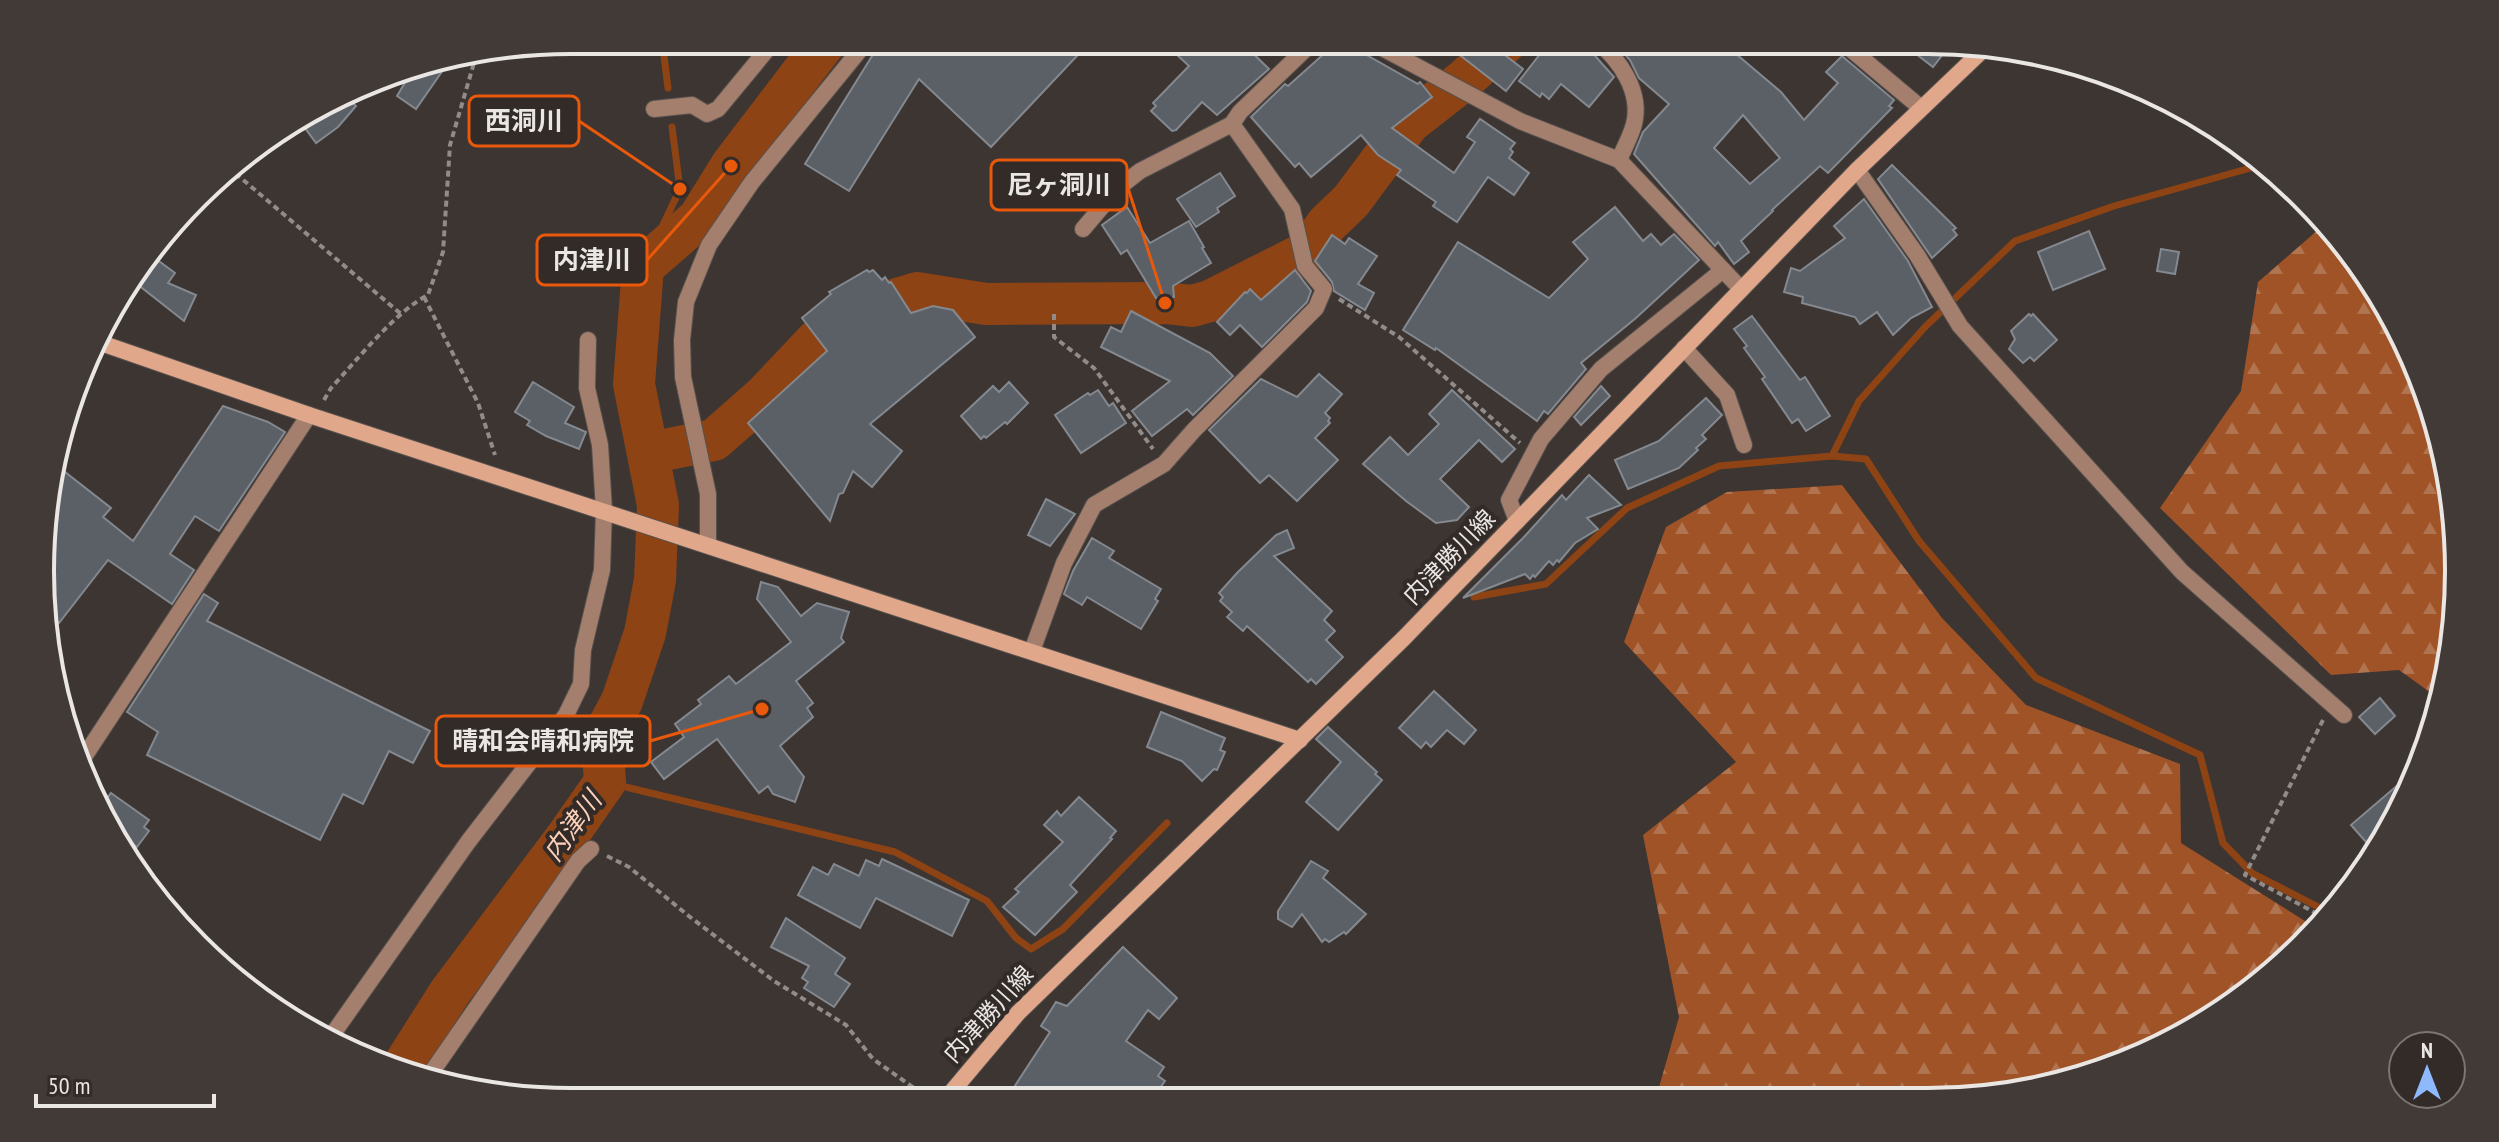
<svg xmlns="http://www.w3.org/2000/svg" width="2499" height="1142" font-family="'PT Sans Narrow','Noto Sans JP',sans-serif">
<defs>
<pattern id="forest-firs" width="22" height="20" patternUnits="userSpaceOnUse" patternTransform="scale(2)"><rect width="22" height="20" fill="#9f5326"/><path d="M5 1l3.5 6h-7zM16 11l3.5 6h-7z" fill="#b17450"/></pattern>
</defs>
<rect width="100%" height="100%" fill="#3c3532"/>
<!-- forest -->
<g fill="url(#forest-firs)">
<path d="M2326,223l43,53 49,91 31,100 10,104 -10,103 -8,26 -42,-30 -68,5 -171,-167 81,-117 17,-109z"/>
<path d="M1842,485l100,133 84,87 154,59 1,79 135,85 -64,64 -120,69 -134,36 -342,1 23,-81 -36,-182 93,-73 -112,-120 42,-115 61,-35z"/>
</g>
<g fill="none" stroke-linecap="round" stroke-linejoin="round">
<!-- stream -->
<g stroke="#8e4314" stroke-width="7">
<path d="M662,40l6,48"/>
<path d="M643,267l37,-78 -8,-62"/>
<path d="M1832,456l34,3 53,82 117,137 164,77 23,88 29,30 78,40"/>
<path d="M1474,597l72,-13 81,-76 92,-42 113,-10 27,-55 66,-74 90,-86 99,-35 151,-42"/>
<path d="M605,782l290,70 92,49 29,37 15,11 32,-20 104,-106"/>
</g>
<!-- river -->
<g stroke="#8e4314" stroke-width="42">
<path d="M649,453l65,-13 51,-45 51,-54 71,-39 30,-9 69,11 179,-1 27,3 18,-5 97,-49 20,-28 24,-23 58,-78 55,-43 44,-40"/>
<path d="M400,1071l50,-79 118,-157 37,-53 -3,-44 20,-37 23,-68 10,-53 3,-75 -24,-121 9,-117 56,-49 32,-52 96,-126"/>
</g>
</g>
<!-- building -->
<g fill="#5b5f66" stroke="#848990" stroke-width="2" fill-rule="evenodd">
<path d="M882,40h210l-101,107 -72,-68 -70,112 -44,-27z"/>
<path d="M1161,40h78l30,29 -52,46 -15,-13 -26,28 -4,1 -21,-20 5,-5 -3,-3 36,-37z"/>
<path d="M1326,40h14l78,44 2,-2 12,15 -40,31 62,45 21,-31 -8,-5 13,-18 35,24 -5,6 3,3 -4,6 20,15 -15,22 -26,-18 -31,45 -24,-16 3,-4 -39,-27 4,-5 -23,-15 -17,-20 -50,42 -12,-14 -4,4 -44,-50 34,-33 3,2 38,-34 -4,-4z"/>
<path d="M1472,40h13l38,29 -17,22 -50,-39z"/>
<path d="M1551,40h34l3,8 26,29 -25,30 -28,-23 -12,15 -7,-6 -2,4 -21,-16z"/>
<path d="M1612,40h125l-8,8 52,44 23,28 34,-37 -12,-11 16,-16 52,44 -5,6 3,2 -64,65 -8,-7 -48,44 1,1 -32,30 8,11 -15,12 -16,-22 -3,4 -81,-92 9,-22 26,-28 -30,-26 -9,-18zM1743,115l37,43 -30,26 -36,-36z"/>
<path d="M1898,40h30l24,2 -19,25z"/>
<path d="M450,60l-34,49 -19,-13 18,-30z"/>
<path d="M343,94l13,12 -18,21 -22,16 -19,-26z"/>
<path d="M1892,165l64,63 -3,2 4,5 -25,23 -54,-79z"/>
<path d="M1220,173l15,23 -18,12 2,4 -23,15 -19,-28z"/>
<path d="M1864,199l44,62 24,46 -21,11 -18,17 -16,-23 -17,12 -5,-7 -53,-14 1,-6 -19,-5 7,-24 9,3 45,-33 -11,-12z"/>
<path d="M1127,207l23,36 39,-22 15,26 -2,1 9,15 -38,23 1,11 -18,1 -29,-48 -6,4 -19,-29z"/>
<path d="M1615,207l28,34 8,-7 10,11 13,-11 25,26 -63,58 -55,45 5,6 -38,45 -4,-3 -7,10 -101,-73 -1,2 -32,-20 55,-88 91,56 39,-39 -15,-17z"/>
<path d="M2089,231l16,38 -52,21 -15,-38z"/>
<path d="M1332,235l13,9 4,-6 28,18 -19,28 16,9 -9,17 -31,-19 -2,-9 -17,-21z"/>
<path d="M2161,249l18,3 -4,22 -18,-3z"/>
<path d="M152,256l23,17 -7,10 28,12 -12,26 -52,-41z"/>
<path d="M867,270l2,2 4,-2 9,10 3,-3 4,6 2,-1 20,31 22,-7 20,4 22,27 -105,87 32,27 -30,36 -19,-16 -10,22 -4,1 -9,27 -82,-98 79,-72 -25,-33 29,-24 -2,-2z"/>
<path d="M1295,270l16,21 -4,11 -45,45 -22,-22 -10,10 -13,-13 28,-30 2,1 3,-4 11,11z"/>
<path d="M1131,311l79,42 23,23 -40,39 -6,-6 -35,27 -20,-25 38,-30 -69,-34 10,-20 10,5z"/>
<path d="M2029,314l2,2 2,-2 24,26 -23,21 -4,-4 -7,6 -14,-14 6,-10 -4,-8z"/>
<path d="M1752,316l48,64 5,-3 25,39 -24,15 -8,-12 -6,4 -30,-44 3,-2 -21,-29 3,-2 -13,-17z"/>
<path d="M1319,374l23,20 -17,19 5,5 -2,3 2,2 -15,15 23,22 -41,41 -28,-26 -9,8 -51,-53 52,-51 36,18z"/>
<path d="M533,382l41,25 -9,16 21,9 -7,17 -33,-13 -19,-11 3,-4 -15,-9z"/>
<path d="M1009,382l19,21 -21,21 -2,-2 -19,16 -2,-2 -3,3 -20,-23 32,-30 6,6z"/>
<path d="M1601,386l9,10 -29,29 -7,-8z"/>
<path d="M1098,390l11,16 4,-3 13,20 -45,30 -26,-38 33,-22 2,2z"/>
<path d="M1452,390l63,59 -13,13 -23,-22 -39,39 29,28 -12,13 -21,3 -30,-22 -43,-37 27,-27 18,18 31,-31 -10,-10z"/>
<path d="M1706,398l16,17 -20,20 4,4 -10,9 2,2 -19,18 -51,21 -13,-29 44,-19z"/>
<path d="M223,406l45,16 17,10 -66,99 -24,-15 -25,38 24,16 -22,34 -64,-44 -49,63 -3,-3 -10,13 -6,-62 9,-96 9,7 7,-10 46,36 -8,9 30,24z"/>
<path d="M1589,475l32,30 -34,13 11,11 -23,14 -16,19 -2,-2 -4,5 -4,-4 -14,16 -2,-2 -3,4 -5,-5 -62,24 60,-60 39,-43 4,5z"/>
<path d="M1046,499l29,15 -25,32 -22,-11z"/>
<path d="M1287,530l7,18 -20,8 58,55 -8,9 11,11 -9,9 17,17 -27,27 -5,-5 -3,3 -61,-56 -4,5 -16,-14 5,-5 -12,-11 3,-4 -4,-4 18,-20 39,-38z"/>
<path d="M1092,538l22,13 -5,7 52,31 -6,10 3,2 -17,28 -54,-32 -5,8 -18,-11 9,-23z"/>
<path d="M761,582l17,5 23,29 16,-13 32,9 -8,26 3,4 -48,39 17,22 -6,5 6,9 -33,29 24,31 -9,25 -22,-8 -5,-8 -9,7 -42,-54 -53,40 -13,-17 33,-25 -9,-13 26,-20 -3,-4 31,-24 7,8 55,-42 -34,-43z"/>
<path d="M204,594l14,9 -11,18 223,110 -17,32 -24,-12 -26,53 -20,-10 -23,46 -173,-85 11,-23 -31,-20z"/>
<path d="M1434,691l42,39 -12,14 -17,-14 -16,17 -5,-5 -5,6 -22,-20z"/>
<path d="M2380,698l15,18 -20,18 -16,-17z"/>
<path d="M1161,712l64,26 -5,12 5,2 -8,18 -3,-1 -12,12 -20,-20 -35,-14z"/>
<path d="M1328,727l49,45 -2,2 7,6 -44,50 -32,-28 35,-40 -25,-23z"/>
<path d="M2420,766l-1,8 -45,77 -23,-26z"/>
<path d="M111,793l38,27 -5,7 5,4 -12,16 -3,-2 -8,10 -15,-19 -11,-28z"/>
<path d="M1079,797l37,34 -6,7 2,1 -42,46 7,7 -42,43 -32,-28 16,-15 -4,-3 48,-47 -19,-17 13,-14 4,5z"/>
<path d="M882,859l87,41 -17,36 -76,-38 -16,30 -62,-33 15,-28 15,8 6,-11 25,12 7,-16 13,6z"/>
<path d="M1311,861l17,10 -5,7 43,36 -20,20 -2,-2 -15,10 -4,-3 -3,3 -20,-28 -10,13 -14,-8v-8z"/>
<path d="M786,918l59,40 -10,16 15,10 -16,23 -30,-19 4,-6 -6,-4 7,-12 -38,-19z"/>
<path d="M1123,947l54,51 -18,21 -11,-9 -22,31 38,26 -6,9 7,5 -14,19h-54l-14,-9 -6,9 -72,1 45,-69 -9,-6 15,-24 11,4z"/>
</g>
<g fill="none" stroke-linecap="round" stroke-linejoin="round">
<defs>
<g id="street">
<path d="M1367,40l153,81 99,39 122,129"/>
<path d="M1596,40c24,20 46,52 38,84 -3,12 -10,24 -15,36"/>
<path d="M1840,40l81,68"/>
<path d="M654,109l38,-4 15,9 11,-5 57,-69"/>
<path d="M1857,170l60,85 43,71 222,246 162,143"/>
<path d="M1083,229l34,-40 23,-18 92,-47 8,-12 75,-72"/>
<path d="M1684,348l43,47 17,50"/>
<path d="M1517,521l-8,-21 32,-61 60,-70 122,-99"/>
<path d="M708,544v-50l-25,-117 -1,-37 4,-38 23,-57 43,-63 116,-142"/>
<path d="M1032,651l32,-88 30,-58 70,-41 30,-34 122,-122 8,-19 -19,-23 -13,-57 -60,-85"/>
<path d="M82,760l227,-345"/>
<path d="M330,1038l138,-196 98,-127 15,-31 2,-34 19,-80 2,-60 -4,-65 -13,-57 1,-48"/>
<path d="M427,1079l151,-218 13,-12"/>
</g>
<g id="secondary">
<path d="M98,342l211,73 991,325"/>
<path d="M944,1101l74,-88 386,-375 453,-468 130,-124"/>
</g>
</defs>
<!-- street casing -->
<use href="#street" stroke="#58514e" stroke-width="18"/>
<!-- secondary casing -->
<use href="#secondary" stroke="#58514e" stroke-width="18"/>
<!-- path -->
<g stroke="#918c89" stroke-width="4" stroke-dasharray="6 4" stroke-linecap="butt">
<path d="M228,167l173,147"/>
<path d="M424,297l54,106 17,52"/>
<path d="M1339,299l60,38 121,106"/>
<path d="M1054,314v23l40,31 59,81"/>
<path d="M324,400l7,-12c26,-28 65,-77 97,-93l15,-43 7,-107 26,-89"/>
<path d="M2323,720l-78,155 80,43"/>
<path d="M607,856l22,11 61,50 84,64 72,44 27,34 54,38"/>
</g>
<!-- street -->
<use href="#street" stroke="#a47f6d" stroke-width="16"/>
<!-- secondary -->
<use href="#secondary" stroke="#e1a78a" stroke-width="16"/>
</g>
<g text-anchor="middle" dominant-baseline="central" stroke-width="8" stroke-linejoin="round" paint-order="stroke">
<!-- street labels -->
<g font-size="24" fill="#eae6e4" stroke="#322b28">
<text transform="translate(1449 557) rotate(-46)">内津勝川線</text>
<text transform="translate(988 1014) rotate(-48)">内津勝川線</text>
</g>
<!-- water labels -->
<g font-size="26" font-style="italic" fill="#fdd0ba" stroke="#322b28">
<text transform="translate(572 826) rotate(-54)">内津川</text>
</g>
</g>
<!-- crop -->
<path d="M0 0H2499V1142H0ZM571 54H1928A517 517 0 0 1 2445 571V571A517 517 0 0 1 1928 1088H571A517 517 0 0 1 54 571V571A517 517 0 0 1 571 54Z" fill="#413a37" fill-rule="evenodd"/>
<path fill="none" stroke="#eae6e4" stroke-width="4" d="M571 54H1928A517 517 0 0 1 2445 571V571A517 517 0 0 1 1928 1088H571A517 517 0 0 1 54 571V571A517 517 0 0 1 571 54Z"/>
<!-- callouts -->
<path fill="none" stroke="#e8590c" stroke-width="3" d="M680 189L579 121M1165 303L1127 185M731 166L647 260M762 709L650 741"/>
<g fill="#e8590c" stroke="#322b28" stroke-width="3">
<circle cx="680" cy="189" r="8"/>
<circle cx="1165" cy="303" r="8"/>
<circle cx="731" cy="166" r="8"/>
<circle cx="762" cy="709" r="8"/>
</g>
<g fill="#322b28" stroke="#e8590c" stroke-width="3">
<rect x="469" y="96" width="110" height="50" rx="8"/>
<rect x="991" y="160" width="136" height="50" rx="8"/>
<rect x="537" y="235" width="110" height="50" rx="8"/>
<rect x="436" y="716" width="214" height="50" rx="8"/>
</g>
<g font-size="26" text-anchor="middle" font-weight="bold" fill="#eae6e4">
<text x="524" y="130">西洞川</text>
<text x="1059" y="194">尼ヶ洞川</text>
<text x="592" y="269">内津川</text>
<text x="543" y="750">晴和会晴和病院</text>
</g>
<!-- north arrow -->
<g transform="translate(2427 1070)"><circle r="38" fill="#322b28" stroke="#7c7673" stroke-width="2"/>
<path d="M0-6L14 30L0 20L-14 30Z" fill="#8eb9fc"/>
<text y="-12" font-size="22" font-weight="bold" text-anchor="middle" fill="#eae6e4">N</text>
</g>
<!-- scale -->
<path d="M36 1094v12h178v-12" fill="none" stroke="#eae6e4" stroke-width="4"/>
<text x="48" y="1094" font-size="24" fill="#eae6e4" stroke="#322b28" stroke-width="6" paint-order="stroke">50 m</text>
</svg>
